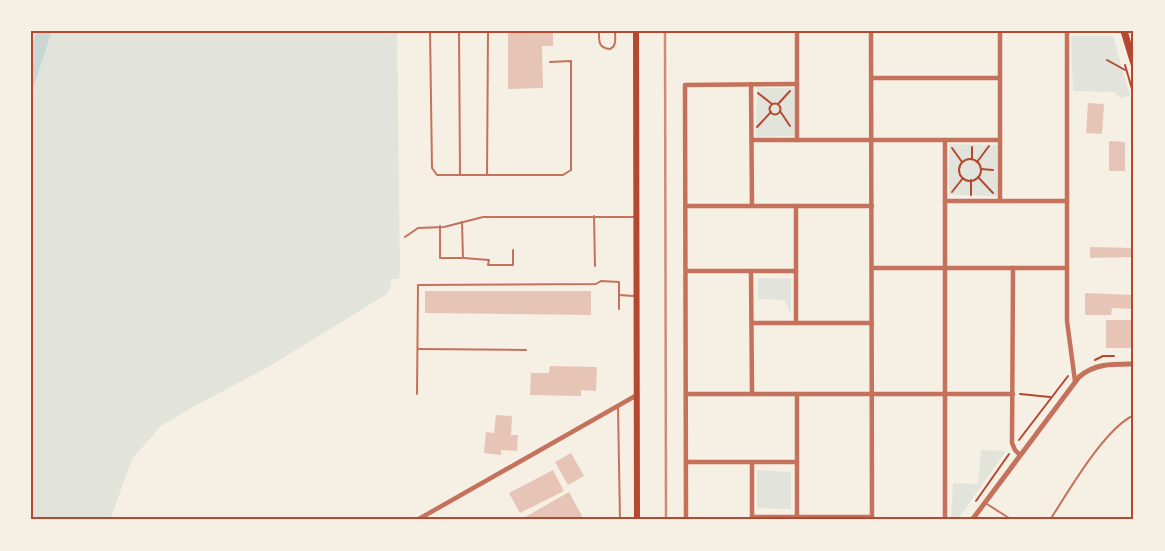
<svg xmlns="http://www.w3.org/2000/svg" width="1165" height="551" font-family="'Work Sans',sans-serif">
<rect width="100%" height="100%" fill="#f6efe4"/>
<!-- green -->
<g fill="#e2e4dc">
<path d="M31,31h366l3,241 -1,7h-8l-1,4h2l-5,11 -117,72 -79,42 -30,18 -29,33 -22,61h-79z"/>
<path d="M1071,36h42l17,60 -10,2 -5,-6 -42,-1z"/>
<path d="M757,88h38l1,48 -40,1z"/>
<path d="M949,144l48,1v51l-48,-1z"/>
<path d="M758,278l33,1v35l-7,-14 -26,-1z"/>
<path d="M981,450l25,1 -49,69h-6l2,-37 25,1z"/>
<path d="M757,470l34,2v37l-34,-1z"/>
</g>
<!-- water -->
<path fill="#c9d6d2" d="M37,31h15l-21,64v-46z"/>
<!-- building -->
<g fill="#e6c5b7">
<path d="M508,31h45v15h-11l1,42 -35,1z"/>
<path d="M1088,103l16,1 -2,30 -16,-1z"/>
<path d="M1109,141l16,1v29h-16z"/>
<path d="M1090,247l42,1 -1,9h3v26h-2l-1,-26 -41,1z"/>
<path d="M425,291h166v24l-166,-2z"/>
<path d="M1085,293l48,2v14l-21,-1 -1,7h-26z"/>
<rect x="1106" y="320" width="28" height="28"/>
<path d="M550,366l47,1 -1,24 -15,-1v6l-51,-1 1,-22h18z"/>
<path d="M496,415l16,1 -1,19h7l-1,16 -16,-1v5l-17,-2 2,-21 8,1z"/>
<path d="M571,453l13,23 -16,9 -13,-23z"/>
<path d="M553,470l11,21 -44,22 -11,-20z"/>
<path d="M569,492l13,24 -8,4h-54z"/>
</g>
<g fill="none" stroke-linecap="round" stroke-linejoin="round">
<!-- path -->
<g stroke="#b5482f" stroke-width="2">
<path d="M1107,60l18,10"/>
<path d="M1125,65l9,31"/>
<path d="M758,93l14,11"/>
<circle cx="775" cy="109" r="5.5"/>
<path d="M778,104l12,-13"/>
<path d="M780,111l10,15"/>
<path d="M757,127l14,-15"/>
<path d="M952,148l10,14"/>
<path d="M972,159v-12"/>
<circle cx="970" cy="170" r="11"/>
<path d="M977,162l12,-16"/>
<path d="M981,169l12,1"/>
<path d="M978,177l15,16"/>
<path d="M971,180v15"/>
<path d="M952,192l11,-14"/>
<path d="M1095,360l8,-4h11"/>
<path d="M1020,394l30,3"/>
<path d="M1019,440l49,-64"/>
<path d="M976,501l33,-47"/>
</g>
<!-- service -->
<g stroke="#c5725c" stroke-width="2">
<path d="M430,31l2,137 5,7h126l8,-5v-109l-21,1"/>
<path d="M459,31l1,143"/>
<path d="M599,31c0,10 -1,17 11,18 7,-3 5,-11 5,-18"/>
<path d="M487,175l1,-144"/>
<path d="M594,216l1,50"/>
<path d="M440,226v32h23l-1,-36"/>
<path d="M405,237l13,-9 26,-1 39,-10h153"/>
<path d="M464,258l25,2 -1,5h25v-15"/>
<path d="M619,295l15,1"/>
<path d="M418,349l108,1"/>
<path d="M417,394l1,-109 178,-1 5,-3 18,1v27"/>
<path d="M618,407l2,113"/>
<path d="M987,504l25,16"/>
<path d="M612,520l23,-2"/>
<path d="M1050,520c18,-28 54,-91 84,-105"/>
</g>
<!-- minor -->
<g stroke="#c5725c" stroke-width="4.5">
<path d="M797,31v109"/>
<path d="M871,31l1,489"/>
<path d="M1067,31v290l8,60"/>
<path d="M872,78h128"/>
<path d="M751,84l1,122"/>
<path d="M752,140h248"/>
<path d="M945,201h122"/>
<path d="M1000,201v-170"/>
<path d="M686,206h186"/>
<path d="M796,206v117"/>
<path d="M872,268h195"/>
<path d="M1013,268l-1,175 3,7 5,5"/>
<path d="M686,271h110"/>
<path d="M751,271l1,123"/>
<path d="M752,323h120"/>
<path d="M686,394h327"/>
<path d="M797,394v123"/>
<path d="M686,462h111"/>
<path d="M752,517h120"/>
<path d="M752,518v-56"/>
<path d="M417,520l220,-125"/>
<path d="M686,520l-1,-435 112,-1"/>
<path d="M945,520v-380"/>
</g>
<!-- tertiary -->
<path stroke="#c5725c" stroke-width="5" d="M972,520l107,-143c16,-14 35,-13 55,-13"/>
<!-- secondary -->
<path stroke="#b5482f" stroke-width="6" d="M636,31l1,489"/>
<!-- primary -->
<path stroke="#b5482f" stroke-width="7" d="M1124,31l10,33"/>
<!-- rail -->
<path stroke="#cf8b77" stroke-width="2.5" d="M665,31l1,489"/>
</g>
<!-- border -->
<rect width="1165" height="551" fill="none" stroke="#f6efe4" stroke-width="65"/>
<rect x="32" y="32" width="1100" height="486" fill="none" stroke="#b5482f" stroke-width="2"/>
</svg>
